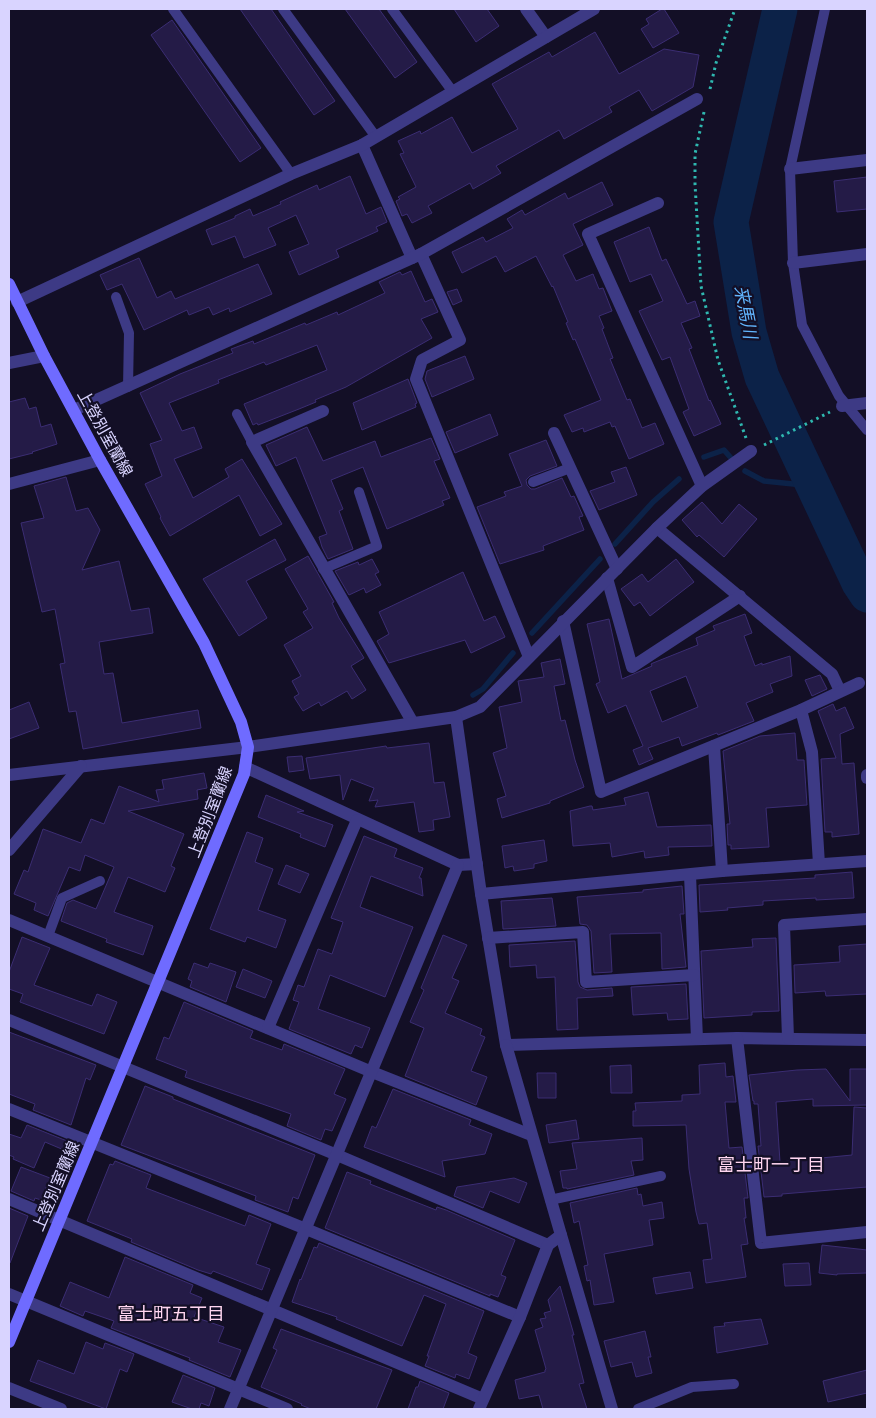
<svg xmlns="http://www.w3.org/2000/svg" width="876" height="1418" font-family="'Work Sans','Noto Sans JP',sans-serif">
<rect width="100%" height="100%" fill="#130f26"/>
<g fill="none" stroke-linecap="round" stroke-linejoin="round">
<!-- stream -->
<g stroke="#0c2248" stroke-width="5.5">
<path d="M704,457l20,-7 7,8"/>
<path d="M745,471l19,10 49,5"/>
<path d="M615,544l38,-42 26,-23"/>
<path d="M532,633l68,-74"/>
<path d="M473,695l10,-6 30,-36"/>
</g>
<!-- river -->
<path stroke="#0c2248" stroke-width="35" d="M780,9l-49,213 18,110 13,45 97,206 8,12"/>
</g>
<!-- building -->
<g fill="#241b47" stroke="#3b2d73" fill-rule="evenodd">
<path d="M240,9h31l64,92 -21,14z"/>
<path d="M345,9h34l38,53 -22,16z"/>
<path d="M454,9h33l12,17 -23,16z"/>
<path d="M662,9h2l15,24 -26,15 -12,-19 8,-5 -3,-5z"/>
<path d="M172,20l89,128 -21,14 -89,-127z"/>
<path d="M595,32l24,42 45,-25 35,6 -6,32 -41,24 -13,-21 -30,17 3,5 -48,27 -5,-9 -63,36 5,7 -28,16 -3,-6 -42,23 4,7 -20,10 -5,-9 -5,2 -6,-15 4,-2 -2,-2 18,-10 -16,-33 4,-1 -6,-12 22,-10 1,3 31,-17 20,36 46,-24 -26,-45 57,-32 3,5z"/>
<path d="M350,176l16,38 15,-7 6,15 -11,5 2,4 -42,19 3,7 -40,18 -10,-23 20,-8 -13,-29 -28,13 8,17 -32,13 -9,-22 -23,9 -6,-15 29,-12v-2l15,-7 3,7 28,-12 -1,-2 37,-17 2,5z"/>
<path d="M867,177v32l-30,3 -3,-31z"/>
<path d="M602,182l11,23 -40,19 10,21 -20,10 13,26 17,-7 6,15 4,-1 9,23 -13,5 5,12 -2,1 11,29 -3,1 17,41 3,-1 12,29 13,-5 9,21 -35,15 -14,-33 -3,1 -2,-5 -26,10 -1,-4 -11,4 -8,-17 37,-15 -26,-61 -2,1 -7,-17 2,-1 -15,-36 -1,1 -16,-31 -31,16 -9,-16 -34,17 -10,-21 31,-15 3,5 27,-14 -6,-9 15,-9 3,5 40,-22 3,6z"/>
<path d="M649,227l13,34 4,-2 21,45 8,-3 5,15 -19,7 11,25 -3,1 20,52 1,-1 11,24 -27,12 -11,-24 6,-3 -19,-52 -8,3 -23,-49 24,-10 -12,-27 -21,8 -16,-40z"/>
<path d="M139,258l18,40 14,-7 4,8 83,-35 14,30 -42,18 -1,-4 -16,7 -4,-8 -20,8 -2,-5 -43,20 -22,-46 -15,6 -7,-15z"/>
<path d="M411,271l14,31 7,-3 6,13 -17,7 11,19 -86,49 -31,13 1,2 -17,7 -41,16 -1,-2 -4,2 -9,-21 83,-34 -10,-25 -51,20 -2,-3 -46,18 1,3 -50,20 13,28 12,-4 8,21 -28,11 19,39 36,-21 -4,-8 17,-10 40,65 -22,12 -21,-41 -69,41 -10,-18 1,-1 -16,-33 17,-8 -12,-32 12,-4 -22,-47 40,-19 53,-21 -2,-4 22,-8 1,3 51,-21 1,2 31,-13 1,3 47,-22 -6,-11 21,-10 2,3z"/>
<path d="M457,289l5,12 -9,4 -6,-13z"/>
<path d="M465,356l9,23 -42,18 -7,-18 2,-8z"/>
<path d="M408,379l9,24 -2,1 1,3 -54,23 -9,-27z"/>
<path d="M25,398l4,11 7,-2 5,20 10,-3 6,20 -25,8 1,1 -24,6v-57z"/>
<path d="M490,414l8,21 -43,18 -9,-21z"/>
<path d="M307,427l16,34 52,-20 6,16 50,-19 9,21 -6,2 16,37 -8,3 2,4 -57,24 -24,-62 -32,13 12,29 -4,2 14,38 -25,10 -6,-12 -3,-10 8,-3 -31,-77 -20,9 -10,-21z"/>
<path d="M546,440l11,26 -27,10 -4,4 1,5 4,4h4l27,-11 9,19 3,-1 9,20 -4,1 5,13 -41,16 1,4 -44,14 -23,-57 29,-11 -2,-4 18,-6 -13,-32z"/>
<path d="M626,467l11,28 -38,15 -9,-19 25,-9 -4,-10z"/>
<path d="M66,477l10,34 12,-3 12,22 -18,40 37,-9 12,50 18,-3 4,25 -54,9 5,32 9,-1 9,50 76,-13 3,18 -118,21 -7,-38 -7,1 -9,-48 5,-1 -10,-54 -13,3 -21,-89 23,-5 -10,-32z"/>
<path d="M702,502l20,22 17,-20 18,15 -33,38 -25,-22 -2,2 -15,-17z"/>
<path d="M275,539l11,21 -40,21 21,37 -28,18 -36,-57z"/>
<path d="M308,556l26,46 -2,1 7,15 25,40 -13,8 15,24 -14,9 -5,-8 -26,15 -2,-4 -16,9 -9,-14 5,-3 -7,-13 9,-5 -17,-31 29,-17 -10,-16 5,-3 -23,-40z"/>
<path d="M372,559l7,13 -4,2 6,11 -15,8 -2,-5 -15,7 -14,-24 23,-9 1,3z"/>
<path d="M676,559l18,23 -44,34 -10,-14 -6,4 -13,-17 21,-15 6,8z"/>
<path d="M463,572l21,49 11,-5 10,21 -34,16 -6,-13 -76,23 -12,-22 12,-7 -10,-22z"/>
<path d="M745,614l7,19 -8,3 11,30 7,-3v2l28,-9 2,20 -22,8 3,8 -27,11 8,18 -36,14 -1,-2 -35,13 -3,-9 -31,11 5,11 -14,6 -6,-15 10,-4 -17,-41 -18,8 -12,-29 4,-2 -13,-58 22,-5 13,60 30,-13 -1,-2 2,-1 45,-18 -2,-7 19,-8 -2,-4zM686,676l12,31 -36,15 -12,-31z"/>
<path d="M560,659l5,25 -11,2 7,35 4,-1 10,40 9,27 -34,14v2l-48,15 -5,-19 9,-3 -13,-43 14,-5 -8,-41 23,-5 -4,-21 26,-4 -3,-14z"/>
<path d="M820,675l7,14 -15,7 -7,-16z"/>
<path d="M29,702l10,26 -30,11v-29z"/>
<path d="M833,704l3,7 9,-4 9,21 -14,6 2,30 12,-1 5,71 -27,3v-5h-7l-4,-73 15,-1 -18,-47z"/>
<path d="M795,733l2,27h7l3,45 -41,3 3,39 -38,2v-4h-3l-1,-21h3l-7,-73 37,-15z"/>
<path d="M429,743l5,40 10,-1 6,35 -17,3 1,10 -15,2 -5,-30 -39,5 3,-7 -9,1 5,-13 -23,-9 -8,21 -3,-25 -30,4 -4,-21 80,-12 1,2z"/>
<path d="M302,756l2,14 -15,2 -2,-15z"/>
<path d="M204,773l3,15 -10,2 1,9 -70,12 56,23 -13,32 4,2 -10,24 -37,-15 -14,35 39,14 -10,29 -37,-13 1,-3 -46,-18 6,-18 6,-3 23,9 18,-42 -29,-12 -5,16 -11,-4 -21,49 -14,-6 2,-7 -22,-9 10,-24 4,2 15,-43 38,14 10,-24 13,5 15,-38 40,16 -3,-12 8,-1 -2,-9z"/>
<path d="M648,792l9,35 54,-2 1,21 -44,1 1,8 -24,3 -1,-7 -32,6 -2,-14 -37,3 -3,-35 20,-5h2l1,4 33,-5 -2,-7z"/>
<path d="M266,795l38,16 -7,1 36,13 -8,22 -25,-10 1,-3 -43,-17z"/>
<path d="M247,832l16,6 -8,24 18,7 -15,41 28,10 -10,28 -29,-11 -2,5 -35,-13z"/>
<path d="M364,836l33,13 -3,8 29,11 -4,10h2l2,18 -52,-20 -11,31 53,20 -28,70 -55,-22 -12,34 52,19 -8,20 -7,-3 -4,9 -62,-25 10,-27 -6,-2 5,-15 6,2 14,-38 14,5 11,-32 -12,-4z"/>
<path d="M544,840l3,21 -13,3v4l-20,3 -1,-5 -8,2 -3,-22z"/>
<path d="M286,865l23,9 -9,19 -22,-9z"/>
<path d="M852,872l2,26 -38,2v-2l-53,3v4l-36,3 1,2 -28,2 -1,-27 116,-7v-3z"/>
<path d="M682,886l2,28h-4l6,53 -24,2 -1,-36 -51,1 2,38 -18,1 -3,-42 -4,-6 -7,-1 -3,-27 66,-5v-2z"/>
<path d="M552,898l4,28 -53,3 -2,-28z"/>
<path d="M443,935l24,10 -15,33 7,3 -14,32 37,16 -2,6 5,2 -14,34 16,6 -11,28 -71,-29 19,-48 -14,-6 14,-32 -3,-2z"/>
<path d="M22,937l28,11 -16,37 58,21 5,-12 20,8 -13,32 -84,-32 3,-8 -14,-5v-17z"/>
<path d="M776,938l3,73 -27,1v3l-48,3 -3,-67 52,-4 -1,-8z"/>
<path d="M575,941l3,41 2,5 7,3 25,-2 1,8 -36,2 1,31 -21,1 -2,-53 -18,1 -1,-13 -26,2 -1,-22z"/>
<path d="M867,944v50l-41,2 -1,-5 -30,2 -1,-28 46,-3 -1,-16z"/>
<path d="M194,963l14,5 2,-5 26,9 -10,30 -36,-15 2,-6 -4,-2z"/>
<path d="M243,969l29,12 -7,17 -29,-11z"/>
<path d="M686,984l2,35 -20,1 -1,-7 -34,2 -2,-28z"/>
<path d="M184,1002l69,29 -3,7 32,12 2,-6 61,25 -11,25 12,5 -14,32 -7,-2 -4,11 -34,-14 4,-12 -106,-37 2,-6 -31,-12 8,-22 5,2z"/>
<path d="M9,1032l87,33 -6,15 -4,-2 -15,47 -38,-15 2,-6 -26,-10z"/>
<path d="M725,1063l1,14 7,-1 3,26h-11l4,46 13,-1 6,51h-4l2,20h-2l4,26 -7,1 5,32 -40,6 -3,-23 9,-1 -5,-36 -8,1 -3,-12 -7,-43 -3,-44 -53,1v-15h3l-1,-8 47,-2v-6l18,-1 -1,-29z"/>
<path d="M631,1065l1,28h-21l-1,-27z"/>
<path d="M826,1069l24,32v-32h17v36l-54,1v-7l-37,3 4,60 72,-7 2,-48 13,1v79l-85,7v2l-18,1 -6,-51h3l-3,-42h-4v-3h-1l-4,-26 48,-5z"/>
<path d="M537,1073h19v25h-18z"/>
<path d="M145,1086l28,11v2l142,56 -17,44 -5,-2 -5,15 -33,-12 1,-4 -135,-51z"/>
<path d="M393,1089l78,31 -2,5 23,9 -7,20 -43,7 3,16 -81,-30 8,-21 4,2z"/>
<path d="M576,1120l3,19 -30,4 -3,-18z"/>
<path d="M27,1125l40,16 -3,9 -19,-8 -11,26 -21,-9 1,-2 -5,-2v-21l12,4z"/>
<path d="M642,1138l1,22 -12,1 3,14 -67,14v-1h-4l-3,-17 17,-2 -5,-26z"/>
<path d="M115,1161l36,14 -5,13 99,38 4,-11 22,9 -15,40 14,5 -8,21 -49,-19 -2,3 -13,-4 -67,-28 1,-3 -45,-18 23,-57 3,1z"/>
<path d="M21,1167l29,11 -9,22 -6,-2 -1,3 -23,-10z"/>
<path d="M347,1172l24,9 -1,3 66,26 1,-3 9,3 69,30 -14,35 5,2 -8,20 -8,-3v2l-165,-68z"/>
<path d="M514,1178l13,5 -8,20 -29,-12 -7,17 -29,-12 3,-9z"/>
<path d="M637,1188l1,7 3,-1 2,12 19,-4 2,16 -15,2 4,25 -49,9 10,48 -20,3 -4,-25 -3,1 -3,-15 4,-1 -9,-44 -5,2 -4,-20z"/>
<path d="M9,1208l19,8 -18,47 -1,-1z"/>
<path d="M319,1243l165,68 -16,42 9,4 -8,22 -13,-5 -1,4 -30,-12 4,-10h-2l19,-52 -22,-9 -22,51 -66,-27 1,-2 -45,-15 8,-23 1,1 13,-33 3,1z"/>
<path d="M822,1245l45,5v23l-30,1v1l-18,-2z"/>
<path d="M125,1257l68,28 -3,8 12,5 -8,19 30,10 -6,15 23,8 -11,27 -41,-17 1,-2 -79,-30 3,-7 -29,-10 -2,5 -23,-10 10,-24 39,16z"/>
<path d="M809,1263l2,22 -26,1 -2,-22z"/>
<path d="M690,1272l3,16 -37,6 -3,-16z"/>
<path d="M560,1286l14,49h-2l12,48 -5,1 8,25h-44l-4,-14 -20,4 -4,-19 30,-8v-2l1,-1 -11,-39 8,-3 -3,-8 6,-1 -2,-5 7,-2 -3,-11z"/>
<path d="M761,1319l7,25 -51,9 -3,-26 11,-1 -1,-3z"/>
<path d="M281,1329l111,41 -16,39h-65l-10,-4 1,-1 -41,-17 16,-37 -4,-2z"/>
<path d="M645,1331l6,26h-3l4,16 -16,4 -4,-15 -21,5 -7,-26z"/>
<path d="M86,1342l17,7 2,-6 29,11 -7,18 -7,-3 -14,40 -76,-28 8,-21 36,14z"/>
<path d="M867,1370v23l-39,9 -5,-21z"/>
<path d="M183,1375l32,13 -6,18 -8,-3 -2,6h-7l-20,-7z"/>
<path d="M420,1381l29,12 -6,16h-35l8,-22h2z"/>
</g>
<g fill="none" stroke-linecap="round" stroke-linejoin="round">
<!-- path -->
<g stroke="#2fb8b0" stroke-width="3" stroke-dasharray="2.5 4" stroke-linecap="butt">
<path d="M710,89l6,-26 19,-54"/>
<path d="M704,112l-9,42v30l6,102 17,74 28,78"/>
<path d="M764,445l66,-33"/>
</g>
<!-- service -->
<g stroke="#3d3a85" stroke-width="10">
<path d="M173,9l118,165"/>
<path d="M283,9l93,128"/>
<path d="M392,9l61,83"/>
<path d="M825,9l-35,160 3,94 9,62 37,71 28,34"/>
<path d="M116,297l13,36 -1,54"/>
<path d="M237,414l15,28"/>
<path d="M533,482l37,-14"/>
<path d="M323,569l54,-23 -18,-54"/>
<path d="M48,936l14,-38 38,-17"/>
<path d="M550,1200l111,-24"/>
<path d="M638,1409l54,-22 42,-3"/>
</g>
<!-- minor -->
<g stroke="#3d3a85" stroke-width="12">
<path d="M526,9l20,28"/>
<path d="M362,145l50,113"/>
<path d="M790,169l77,-9"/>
<path d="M658,203l-70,31 114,252"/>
<path d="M421,254l39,86 -38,20 -6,19 113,278"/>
<path d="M793,263l74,-9"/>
<path d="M17,302l274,-128 71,-29 232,-136"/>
<path d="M9,363l35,-7"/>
<path d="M842,406l25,-3"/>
<path d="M74,410l347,-156 276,-155"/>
<path d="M323,411l-71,31 161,281"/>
<path d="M554,433l63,136"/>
<path d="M9,484l91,-24"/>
<path d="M657,528l175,146 8,17"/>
<path d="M607,578l25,89 108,-71"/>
<path d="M563,621l38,171 200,-82 58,-27"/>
<path d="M801,710l11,42 7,112"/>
<path d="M456,717l24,-10 177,-179 45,-42 49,-35"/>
<path d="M714,746l8,125"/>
<path d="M245,767l213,98 19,-1"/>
<path d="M9,775l239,-28 208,-30 25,177 25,151 231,-7 130,2"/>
<path d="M867,775v3"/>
<path d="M9,850l72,-84"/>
<path d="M690,875l7,164"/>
<path d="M481,894l241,-23 145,-10"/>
<path d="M9,920l363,152 159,63"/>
<path d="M488,938l95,-6 3,50 108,-7"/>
<path d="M9,1020l328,135 211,90"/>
<path d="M268,1028l89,-208"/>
<path d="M737,1038l24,205 106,-11"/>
<path d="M788,1038l-4,-113 83,-6"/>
<path d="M9,1109l297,120 214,88"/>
<path d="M9,1199l474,200"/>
<path d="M561,1235l51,174"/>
<path d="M9,1294l278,115"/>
<path d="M9,1388l52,21"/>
<path d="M230,1409l228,-544"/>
<path d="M479,1409l41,-92 28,-72 13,-10 -55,-190"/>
</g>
<!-- secondary -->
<path stroke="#6f6bff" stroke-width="12" d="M9,284l35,72 56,104 104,183 37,79 7,25 -4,27 -235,568"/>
</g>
<g text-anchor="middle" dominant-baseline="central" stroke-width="4.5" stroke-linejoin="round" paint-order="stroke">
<!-- street labels -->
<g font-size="16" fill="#d9d4ff" stroke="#130f26">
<text transform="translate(105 433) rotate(61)">上登別室蘭線</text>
<text transform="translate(210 812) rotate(-69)">上登別室蘭線</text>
<text transform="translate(56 1186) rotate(-67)">上登別室蘭線</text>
</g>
<!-- water labels -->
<g font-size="18" font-style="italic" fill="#62b6ff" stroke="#130f26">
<text transform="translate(746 312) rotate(79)">来馬川</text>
</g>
<!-- neighbourhood labels -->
<g font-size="18" fill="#ffd6f0" stroke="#130f26">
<text x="771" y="1164">富士町一丁目</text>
<text x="171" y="1313">富士町五丁目</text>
</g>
</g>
<!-- border -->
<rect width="876" height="1418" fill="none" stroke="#d9d4ff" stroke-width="20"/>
</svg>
